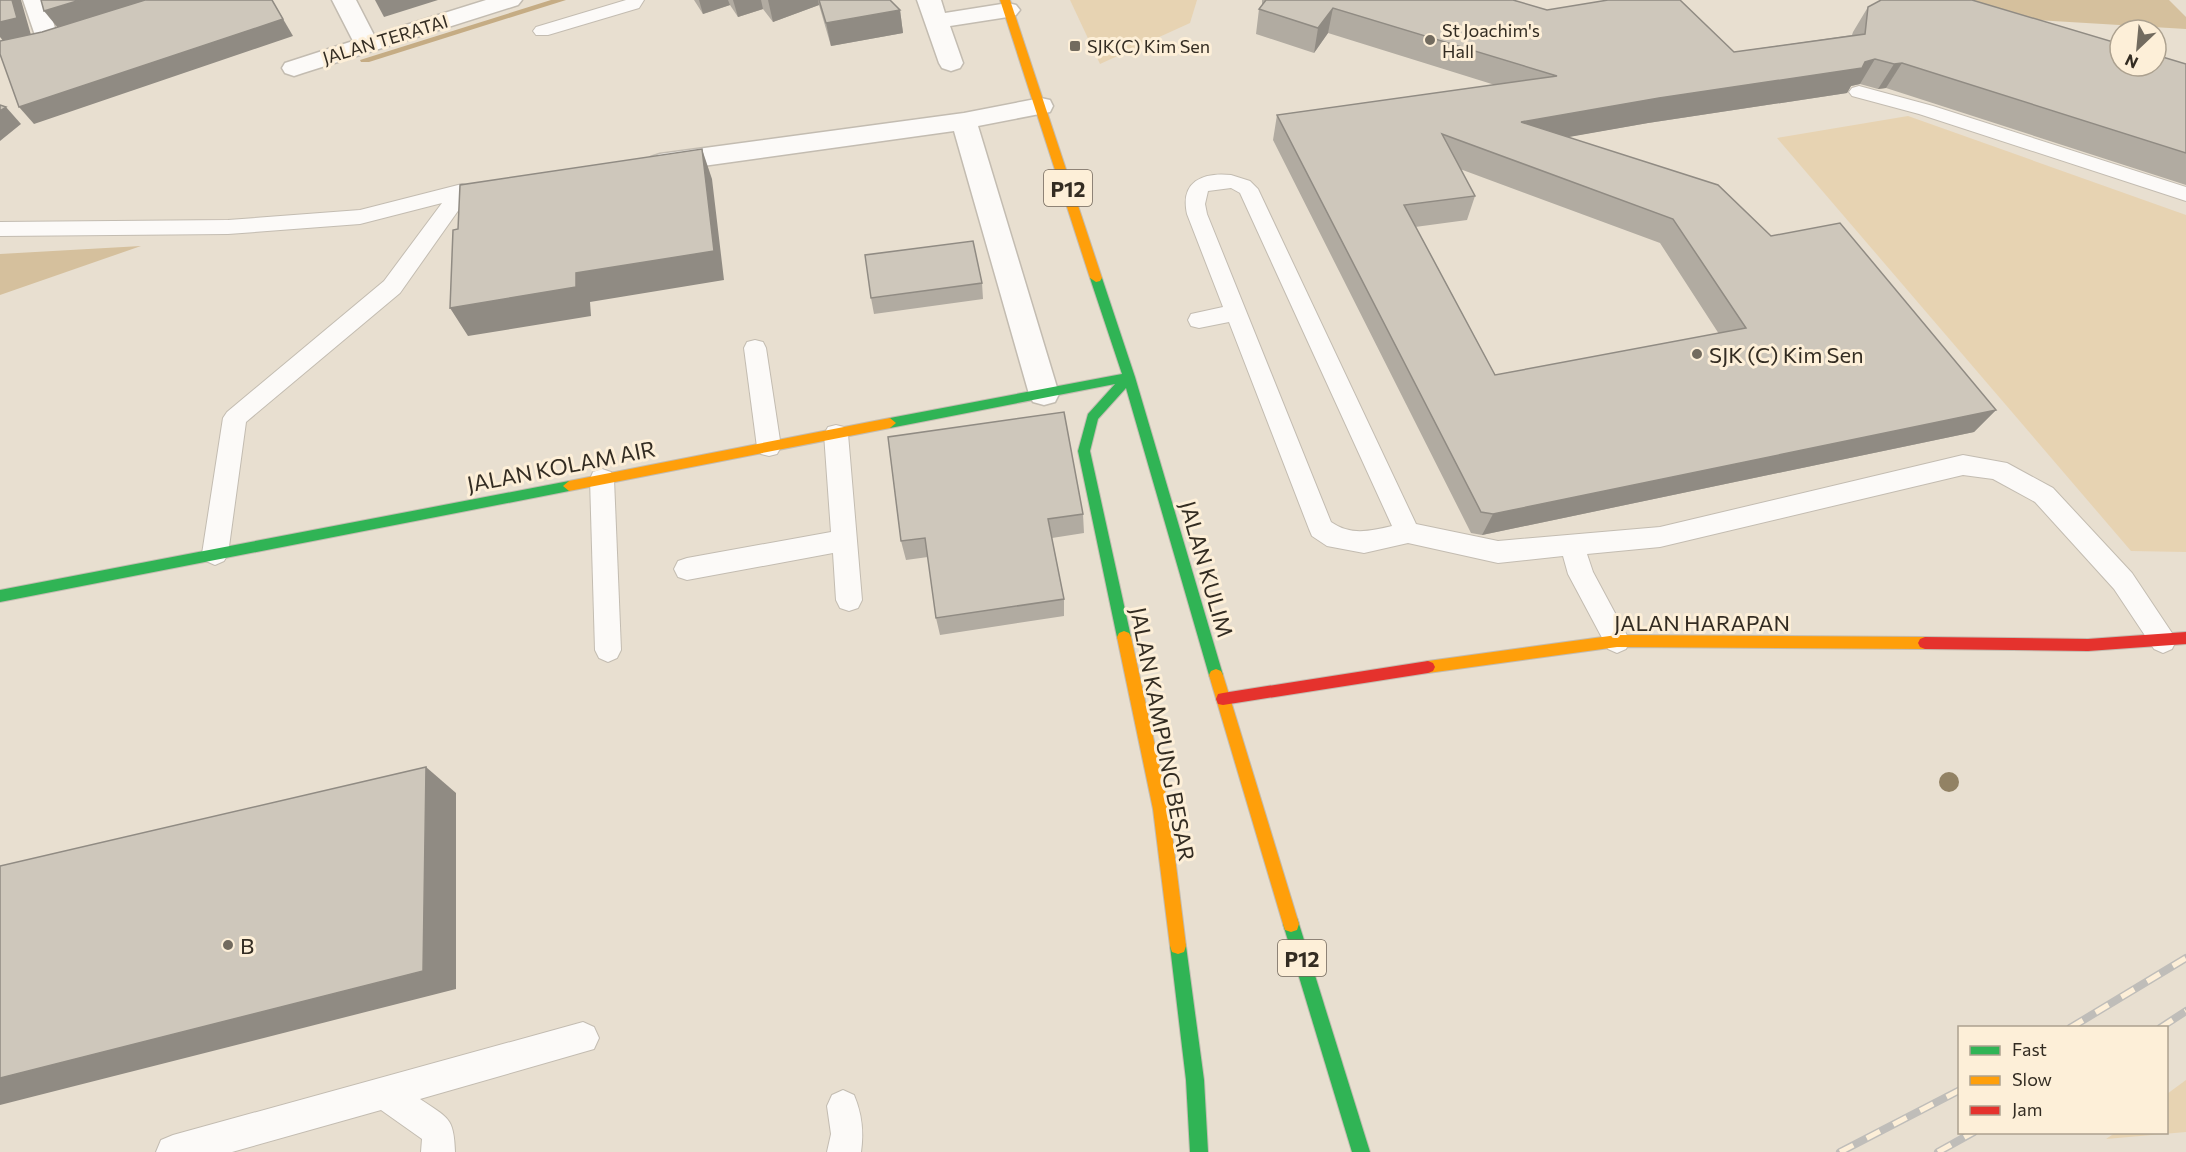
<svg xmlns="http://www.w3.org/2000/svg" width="2186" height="1152" font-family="Commissioner,sans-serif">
<rect width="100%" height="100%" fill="#e8dfd0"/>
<!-- green -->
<g fill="#e7d3b2">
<path d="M1070,0h127l-7,23 -90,41z"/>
<path d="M1908,116l278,99v337l-55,-1 -354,-413z"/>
<path d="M2186,1080v52l-80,7 9,-6 51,-1 1,-38z"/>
</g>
<!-- forest -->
<g fill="#d5c09d">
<path d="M1912,0h257l17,17v12l-200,-12z"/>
<path d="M141,246l-141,49v-41z"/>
</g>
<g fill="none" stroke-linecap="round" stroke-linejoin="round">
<!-- stream -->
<path fill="#c5ac84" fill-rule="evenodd" d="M551,0h15l-197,62h-8l-1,-2z"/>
<defs>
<g id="lane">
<path d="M626,0h18l-5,8 -91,27h-12l-3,-4 3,-4z"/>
<path d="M1859,86l74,20 253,81v14l-267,-87 -67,-18 -3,-4 3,-4z"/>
<path d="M1231,175l19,6 8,8 158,335 82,17 162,-14 303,-72 44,8 46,25 79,85 40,60 4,8 -4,8 -9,4 -9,-4 -40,-60 -79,-87 -42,-23 -30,-4 -303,72 -73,7 6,18 37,69 -4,8 -9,4 -9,-4 -40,-75 -5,-18 -65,7 -90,-20 -44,10 -37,-7 -15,-10 -3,-7 -80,-207 -30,6 -8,-2 -3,-6 3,-6 32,-7 -36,-93c-7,-32 15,-42 44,-39zM1231,188l9,5 152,333c-22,5 -41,10 -61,-4l-124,-308 -2,-10 3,-13z"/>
<path d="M462,184l7,2 3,5 -72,102 -154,129 -18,132 -4,7 -9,4 -9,-4 -4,-7 21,-136 4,-6 157,-131 58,-78 -82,21 -132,10 -228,2v-14l228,-2 132,-10z"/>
<path d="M755,340l8,2 3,6 15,99 -4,7 -8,2 -8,-2 -4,-7 -13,-99 3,-6z"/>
<path d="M836,425l8,2 4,7 14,166 -4,8 -9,3 -9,-3 -4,-8 -3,-47 -146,27 -9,-3 -4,-8 4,-8 9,-3 144,-26 -7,-98 4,-7z"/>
<path d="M602,469l9,3 3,7 7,171 -4,8 -9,4 -9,-4 -4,-8 -5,-171 3,-7z"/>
<path d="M583,1022l11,5 5,11 -5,11 -174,50c28,19 34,18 35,53h-34l1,-13 -41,-29 -149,42h-76l5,-12 12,-5z"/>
<path d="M843,1090l11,5c8,19 10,37 7,57h-34l4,-18 -4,-28 5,-11z"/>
</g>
<g id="street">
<path d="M23,0h24l12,42 -4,5 -8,2 -8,-2z"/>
<path d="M332,0h24l18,35 112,-35h36l-4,5 -215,68 -9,3 -9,-3 -3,-5 3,-5 68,-22z"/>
<path d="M917,0h24l4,13 63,-10 8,2 4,5 -4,5 -8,2 -58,9 13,37 -3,5 -9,3 -9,-3 -3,-5z"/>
<path d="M1041,98l9,2 3,6 -3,6 -72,14 81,268 -4,8 -11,3 -11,-3 -4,-8 -75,-263 -294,41 -9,-3 -4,-6 4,-6 9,-3 304,-41z"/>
</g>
<g id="fast">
<path d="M1096,274l6,4 33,99 88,298 -2,4 -5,2 -5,-2 -2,-4 -83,-287 -28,31 -8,32 41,186 -2,4 -5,2 -5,-2 -2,-4 -39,-186 10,-37 27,-30 -225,44 -6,-5 6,-5 232,-44 -32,-96z"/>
<path d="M569,481l6,5 -6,5 -569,111v-12z"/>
<path d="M1291,916l6,2 2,6 71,228h-18l-69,-228 2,-6z"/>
<path d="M1178,938l6,2 2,6 18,134 4,72h-18l-4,-72 -16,-134 2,-6z"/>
</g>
<g id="slow">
<path d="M1000,0h10l92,278 -2,3 -4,1 -6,-4z"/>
<path d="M890,418l6,5 -6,5 -321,63 -6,-5 6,-5z"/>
<path d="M1124,631l5,2 2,4 38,172 17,137 -2,6 -6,2 -6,-2 -2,-6 -17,-137 -36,-172 2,-4z"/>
<path d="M1617,635l308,2 5,2 2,4 -2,4 -5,2 -308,-2 -189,26 -5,-2 -2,-4 2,-4 5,-2z"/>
<path d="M1216,669l5,2 2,4 76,249 -2,6 -6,2 -6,-2 -2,-6 -74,-249 2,-4z"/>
</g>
<g id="jam">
<path d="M2186,632v12l-98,7 -163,-2 -5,-2 -2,-4 2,-4 5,-2 163,2z"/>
<path d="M1428,661l5,2 2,4 -2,4 -5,2 -205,32 -5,-1 -2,-5 2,-5 5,-1z"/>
</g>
</defs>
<!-- lane casing -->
<use href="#lane" stroke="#c3bcb1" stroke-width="2"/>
<!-- street casing -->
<use href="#street" stroke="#c3bcb1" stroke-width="3"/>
<!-- fast casing -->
<use href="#fast" stroke="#c3bcb1" stroke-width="2"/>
<!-- slow casing -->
<use href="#slow" stroke="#c3bcb1" stroke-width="2"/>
<!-- jam casing -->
<use href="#jam" stroke="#c3bcb1" stroke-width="2"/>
<!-- lane -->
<use href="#lane" fill="#fcfaf8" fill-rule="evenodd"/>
<!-- street -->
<use href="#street" fill="#fcfaf8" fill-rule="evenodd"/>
<!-- fast -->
<use href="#fast" fill="#30b455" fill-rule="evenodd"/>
<!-- slow -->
<use href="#slow" fill="#ff9f0a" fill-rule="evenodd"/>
<!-- jam -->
<use href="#jam" fill="#e5322d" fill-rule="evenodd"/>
<defs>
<g id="rail">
<path d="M2070,1028l116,-70"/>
<path d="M2160,1028l26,-17"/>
<path d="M1840,1152l120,-62"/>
<path d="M1938,1152l36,-20"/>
</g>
</defs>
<!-- rail casing -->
<use href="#rail" stroke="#bfbdb9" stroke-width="8"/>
<!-- rail -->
<use href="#rail" stroke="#fdefd8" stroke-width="5" stroke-dasharray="15" stroke-linecap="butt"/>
</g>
<!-- trees -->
<circle fill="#928264" cx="1949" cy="782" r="10"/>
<!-- wall -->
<g fill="#b1aba1" fill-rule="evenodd">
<path d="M694,0h196l10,10 3,23 -72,13 -12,-41 -46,17 -10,-13 -25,8 -8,-12 -27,9z"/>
<path d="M1262,0h251l34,10 187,42 118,-17 1,-3 15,-25 318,57v121l-300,-97 -8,1 -18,-5 -9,2 -4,7 -199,30 -81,14 204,99 225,174 -22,22 -492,103 -11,-2 -198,-393 4,-25 218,-30 -167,-52 -14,20 -58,-19 3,-25 3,-4zM1460,169l200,74 59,91 -224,41 -80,-148 52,-7 8,-24z"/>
<path d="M982,283l1,16 -109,15 -3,-16z"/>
<path d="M1083,514l1,19 -32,5 12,61v17l-124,19 -4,-17 -8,-61 -22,3 -5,-19z"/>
</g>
<!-- shaded-wall -->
<g fill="#908b83">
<path d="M12,0h9l10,35 -27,7 -4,-5v-15z"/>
<path d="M80,0h68l-90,28 -14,-17z"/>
<path d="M272,0l21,36 -259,88 -15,-17z"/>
<path d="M375,0h63l-54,17z"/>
<path d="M699,0h29l2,5 -27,9z"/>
<path d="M733,0h28l2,9 -25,8z"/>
<path d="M768,0h50l1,5 -46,17z"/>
<path d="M1333,8l-5,25 -14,20 4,-25z"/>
<path d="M900,10l3,23 -72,13 -5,-23z"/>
<path d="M1875,59l-15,25 -9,2 -4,7 -199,30 -136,24 9,-25z"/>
<path d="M1902,63l-16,25 -8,1 16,-25z"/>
<path d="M6,107l15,17 -21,17v-30z"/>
<path d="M702,149l10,30 12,101 -134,22 1,14 -123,20 -18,-28 126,-35z"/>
<path d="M1996,410l-22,22 -492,103 11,-21z"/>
<path d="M426,767l30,26v196l-456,116v-27z"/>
</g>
<!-- building -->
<g fill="#cec7bb" stroke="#908b83" stroke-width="1.5" fill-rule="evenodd">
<path d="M0,0h12l5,18 -17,4z"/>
<path d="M41,0h39l-36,11z"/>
<path d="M145,0h127l11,19 -264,88 -19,-53v-13l42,-9z"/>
<path d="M819,0h71l10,10 -74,13z"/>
<path d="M1266,0h247l34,10 61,-10h72l54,52 131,-18 3,-27 13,-7h91l148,44v22h36v-11l30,9v89l-284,-90 -8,1 -19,-5 -10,3 -3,6 -203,30 -138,24 197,63 53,51 69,-13 156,187 -503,104 -12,-2 -204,-397 280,-39 -224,-68 -15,20 -59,-19zM1442,134l231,85 73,109 -251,47 -91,-170 71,-9z"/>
<path d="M0,105l6,2 -6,4z"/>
<path d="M702,149l12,102 -138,22v14l-126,21 3,-78 5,-1 2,-44z"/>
<path d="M973,241l9,42 -111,15 -6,-43z"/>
<path d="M1064,412l19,102 -35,5 16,80 -128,19 -11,-80 -24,3 -13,-104z"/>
<path d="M426,767l-3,204 -423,107v-212z"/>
</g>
<!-- markers -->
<g fill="#726b5f" stroke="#fdefd8" stroke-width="2">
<circle cx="1430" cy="40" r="6"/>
<rect x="1069" y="40" width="12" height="12" rx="3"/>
<circle cx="1697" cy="354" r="6"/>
<circle cx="228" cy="945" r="6"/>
</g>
<g text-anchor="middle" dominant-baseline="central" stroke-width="6" stroke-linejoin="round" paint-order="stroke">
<!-- far-poi labels -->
<g font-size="18" fill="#332c22" stroke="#fdefd8" text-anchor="start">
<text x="1442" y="30">St Joachim's<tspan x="1442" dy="21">Hall</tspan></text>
<text x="1087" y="46">SJK(C) Kim Sen</text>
</g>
<!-- far-street labels -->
<g font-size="18" fill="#332c22" stroke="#fdefd8">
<text transform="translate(385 39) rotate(-17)">JALAN TERATAI</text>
</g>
<!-- shield labels -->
<g fill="#fdefd8" stroke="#706659" stroke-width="1.5">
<rect x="1044" y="170" width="48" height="36" rx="4.5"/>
<rect x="1278" y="940" width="48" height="36" rx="4.5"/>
</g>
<g font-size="21" font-weight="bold" fill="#332c22">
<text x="1068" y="188">P12</text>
<text x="1302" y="958">P12</text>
</g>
<!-- poi labels -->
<g font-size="22" fill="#332c22" stroke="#fdefd8" text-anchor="start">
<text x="1709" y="354">SJK (C) Kim Sen</text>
<text x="240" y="945">B</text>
</g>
<!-- street labels -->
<g font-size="22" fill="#332c22" stroke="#fdefd8">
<text transform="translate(561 466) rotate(-11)">JALAN KOLAM AIR</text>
<text transform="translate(1207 569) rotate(74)">JALAN KULIM</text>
<text x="1702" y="622">JALAN HARAPAN</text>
<text transform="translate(1163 734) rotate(79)">JALAN KAMPUNG BESAR</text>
</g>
</g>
<!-- legend -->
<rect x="1958" y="1026" width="210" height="108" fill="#fdefd8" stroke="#aca18f" stroke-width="1.5"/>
<rect x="1970" y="1046" width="30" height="9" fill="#30b455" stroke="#aca18f" stroke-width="1.5"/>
<text x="2012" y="1056" font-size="18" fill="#332c22">Fast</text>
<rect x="1970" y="1076" width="30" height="9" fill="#ff9f0a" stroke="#aca18f" stroke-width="1.5"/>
<text x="2012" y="1086" font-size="18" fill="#332c22">Slow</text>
<rect x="1970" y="1106" width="30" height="9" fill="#e5322d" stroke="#aca18f" stroke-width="1.5"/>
<text x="2012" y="1116" font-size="18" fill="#332c22">Jam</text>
<!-- north arrow -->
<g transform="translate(2138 48) rotate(206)"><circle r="28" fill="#fdefd8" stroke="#aca18f" stroke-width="1.5"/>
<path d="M0-4.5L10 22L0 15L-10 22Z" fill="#726b5f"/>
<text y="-9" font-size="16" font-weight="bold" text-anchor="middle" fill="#332c22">N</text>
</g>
</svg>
